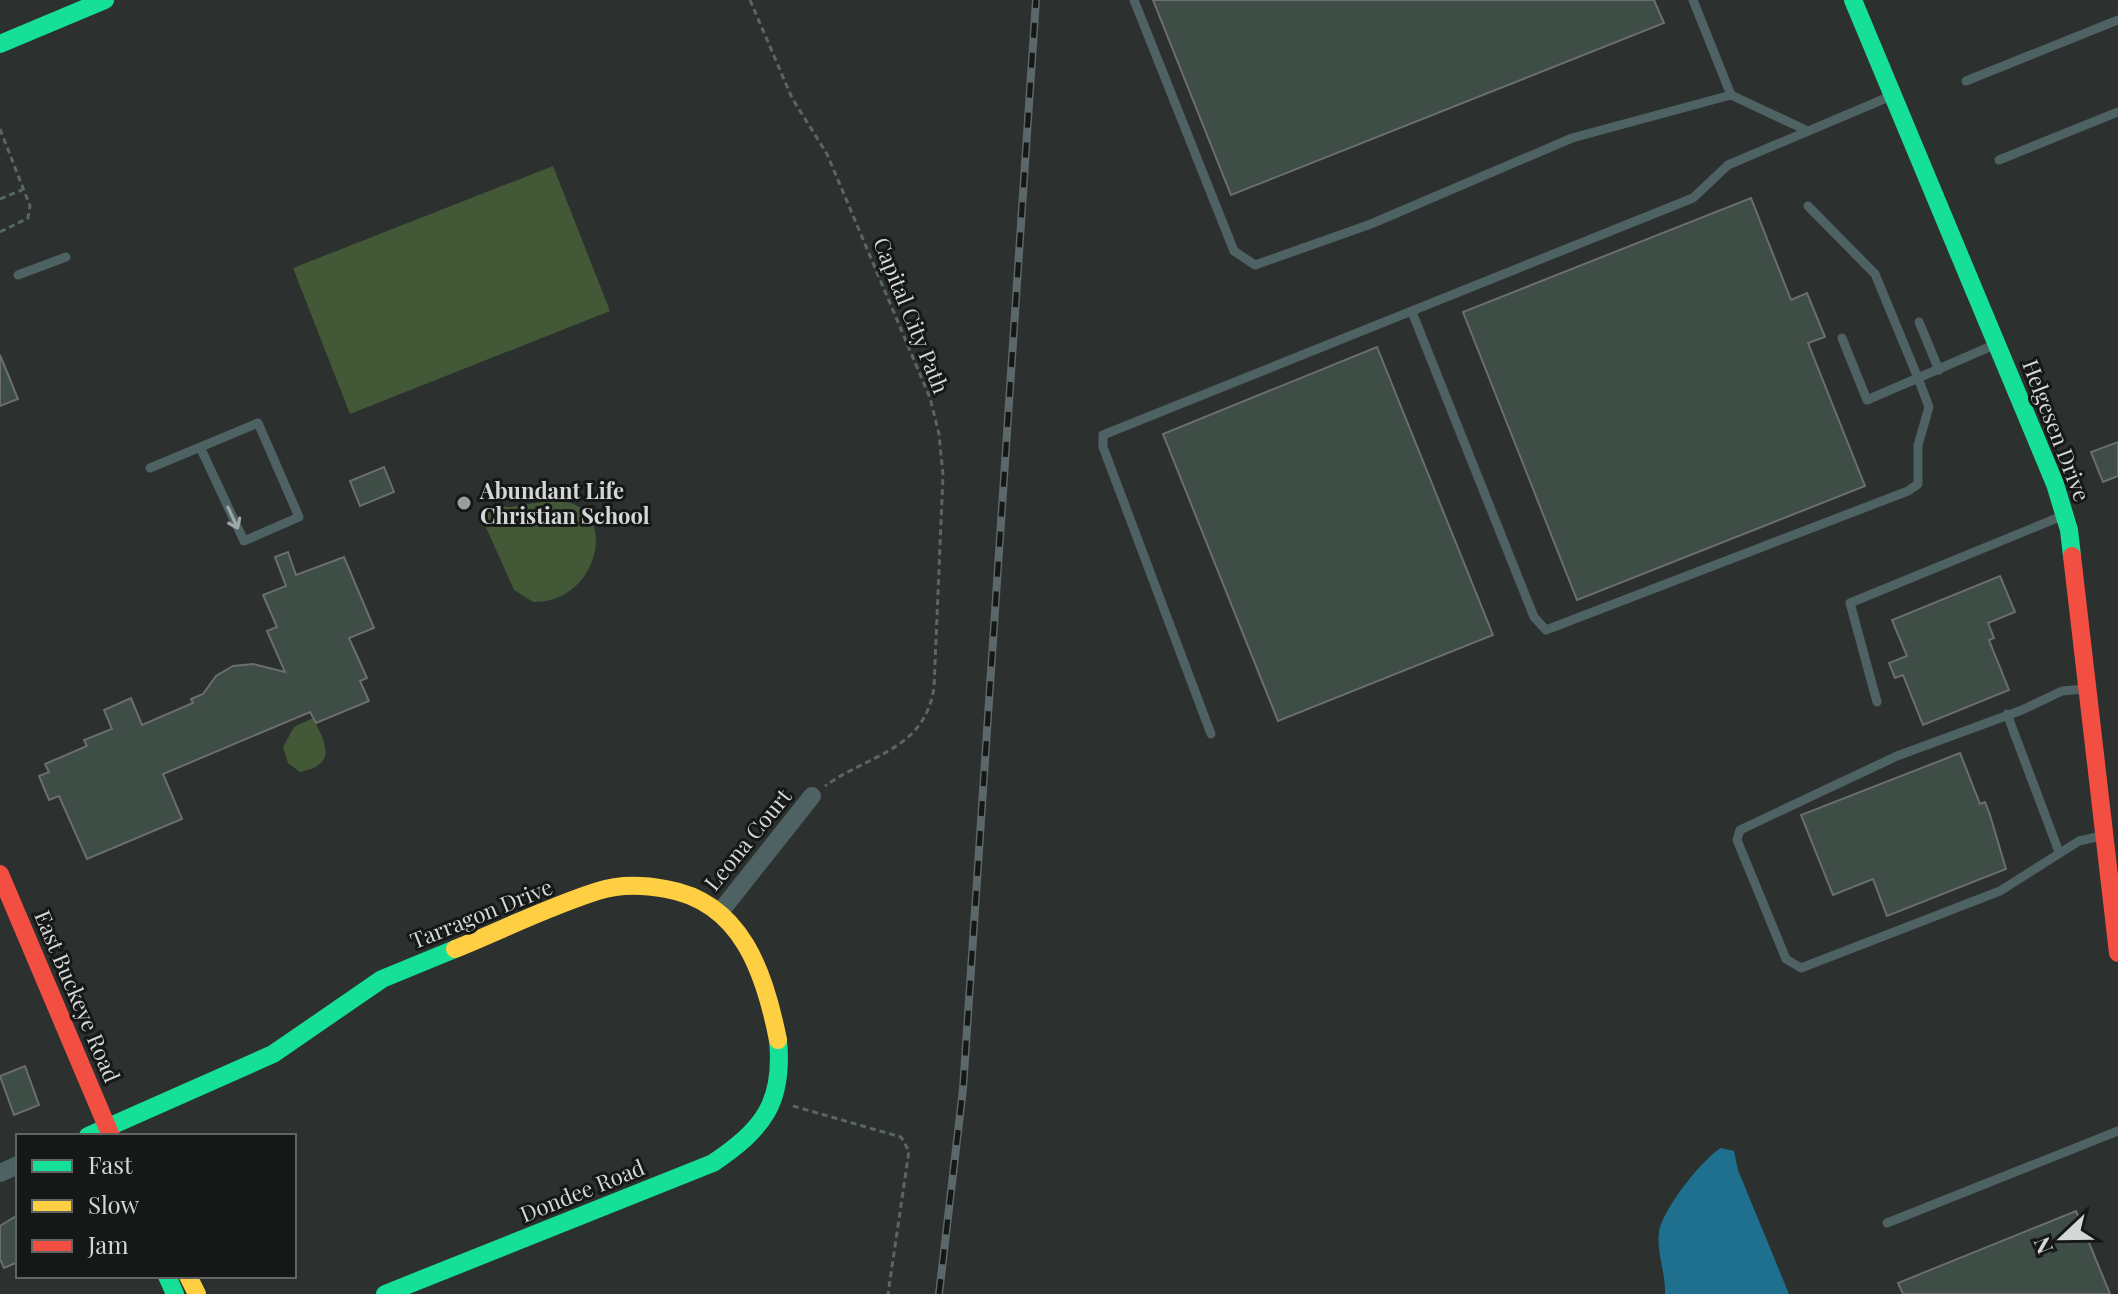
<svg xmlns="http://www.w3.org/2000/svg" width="2118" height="1294" font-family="'Playfair Display',serif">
<rect width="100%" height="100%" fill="#2c302f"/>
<!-- green -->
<g fill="#425836">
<path d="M553,166l57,145 -260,103 -57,-146z"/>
<path d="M553,500c70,1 48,104 -20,102l-19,-12 -34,-76 8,-9 23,2z"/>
<path d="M313,718c13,26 25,46 -13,54l-12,-9 -5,-16 11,-20z"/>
</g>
<!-- water -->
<path fill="#1e708e" d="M1721,1148l13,3 4,19 51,124h-124c1,-20 -9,-43 -6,-62 3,-22 43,-73 62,-84z"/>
<!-- building -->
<g fill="#3e4d46" stroke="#6b6e6d" stroke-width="2">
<path d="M1153,0h501l10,23 -433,172z"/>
<path d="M1751,198l40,102 16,-7 18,44 -17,6 57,143 -288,114 -114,-288z"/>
<path d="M1377,347l116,288 -215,86 -115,-287z"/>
<path d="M0,355l18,44 -18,7z"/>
<path d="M2118,442v34l-15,6 -12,-30z"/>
<path d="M384,467l10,25 -34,14 -10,-25z"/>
<path d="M288,552l8,23 48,-18 30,71 -25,10 18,40 -7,3 9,20 -53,22 -6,-11 -147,62 19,45 -95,40 -28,-63 -10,4 -10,-24 10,-4 -4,-8 42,-18 -3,-6 28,-11 -8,-19 27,-12 11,27 51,-22 -2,-4 12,-5 13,-18 17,-10 20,-2 32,8 -18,-41 10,-4 -14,-32 23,-9 -11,-29z"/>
<path d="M2000,576l15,36 -27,11 6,15 -5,2 20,50 -86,35 -20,-50 -8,3 -6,-15 18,-7 -15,-36z"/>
<path d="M1960,753l20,51 5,-2 5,13 16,54 -119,47 -14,-37 -40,16 -32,-80z"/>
<path d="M25,1066l14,39 -25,10 -14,-39z"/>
<path d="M2076,1211l34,83h-207l-5,-11z"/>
<path d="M18,1215v47l-14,6 -4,-9v-33z"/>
</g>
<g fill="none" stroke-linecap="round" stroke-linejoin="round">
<!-- path -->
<g stroke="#586667" stroke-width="3" stroke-dasharray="6 4" stroke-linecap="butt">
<path d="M750,0l42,98 35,56 103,244 9,36 4,41 -9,213c-10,63 -65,66 -109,98"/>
<path d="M0,129l30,77 -2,12 -28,14"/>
<path d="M0,199l22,-9"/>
<path d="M793,1106l108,31 8,14 -21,143"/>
</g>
<!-- lane -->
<g stroke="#4e6264" stroke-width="9">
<path d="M1134,0l100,251 21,14 116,-41 201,-86 159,-43 77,36"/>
<path d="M1693,0l38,95"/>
<path d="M1966,81l152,-61"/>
<path d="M1999,160l119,-48"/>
<path d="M1808,206l67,68 43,104 76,-33"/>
<path d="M18,275l48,-18"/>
<path d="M1412,312l122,305 12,13 362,-139 10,-7v-39l11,-38 -11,-29 -51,22 -25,-62"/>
<path d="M1919,322l20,48"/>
<path d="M150,468l108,-45 41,94 -55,24 -44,-94"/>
<path d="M2085,689l-23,2 -40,19 -125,46 -157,74 -3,10 49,119 15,9 199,-77 79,-50 22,-5"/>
<path d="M1877,702l-27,-99 212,-87"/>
<path d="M2007,714l52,138"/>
<path d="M1211,734l-108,-287v-12l590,-237 35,-33 163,-69"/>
<path d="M1887,1223l231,-92"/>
</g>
<!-- street -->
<g stroke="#4e6264" stroke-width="18">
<path d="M720,912l92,-116"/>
<path d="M0,1173l18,-8"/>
</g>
<!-- fast -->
<g stroke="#16e098" stroke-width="18">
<path d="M1853,0l202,484 14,46 3,26"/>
<path d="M0,44l105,-44"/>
<path d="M88,1136l185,-82 109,-75 73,-30"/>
<path d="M167,1276l8,18"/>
<path d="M385,1294l328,-131c50,-34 71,-60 65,-123"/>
</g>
<!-- slow -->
<g stroke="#ffcf43" stroke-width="18">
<path d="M455,949c47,-19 95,-43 143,-58 21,-7 47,-6 68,-2 76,13 99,85 112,151"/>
<path d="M188,1276l9,18"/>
</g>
<!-- jam -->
<g stroke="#f24e42" stroke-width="18">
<path d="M2072,556l46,397"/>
<path d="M0,874l111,262"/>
</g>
<defs>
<path id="rail" d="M939,1294l24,-205 73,-1089"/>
</defs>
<!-- rail casing -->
<use href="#rail" stroke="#5b6768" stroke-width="8"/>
<!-- rail -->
<use href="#rail" stroke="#161818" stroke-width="5" stroke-dasharray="15" stroke-linecap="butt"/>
</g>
<!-- one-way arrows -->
<defs><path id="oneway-shaft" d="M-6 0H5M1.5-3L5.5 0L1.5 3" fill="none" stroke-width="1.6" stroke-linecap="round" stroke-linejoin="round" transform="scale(2)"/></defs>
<use stroke="#9ea8a8" href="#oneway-shaft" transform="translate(233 518) rotate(65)"/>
<!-- markers -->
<circle fill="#999d9c" stroke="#161818" stroke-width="3" cx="464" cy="503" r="8"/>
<g text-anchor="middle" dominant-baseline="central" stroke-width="6" stroke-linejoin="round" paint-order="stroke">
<!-- street labels -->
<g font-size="22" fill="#d3d7d6" stroke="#161818">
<text transform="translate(912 315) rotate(68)">Capital City Path</text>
<text transform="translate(2057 430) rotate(69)">Helgesen Drive</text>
<text transform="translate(747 839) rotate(-51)">Leona Court</text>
<text transform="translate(481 913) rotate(-22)">Tarragon Drive</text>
<text transform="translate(78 996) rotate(67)">East Buckeye Road</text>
<text transform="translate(582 1190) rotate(-22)">Dondee Road</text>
</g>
<!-- poi labels -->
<g font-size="22" font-weight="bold" fill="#d3d7d6" stroke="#161818" text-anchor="start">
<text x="480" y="490">Abundant Life<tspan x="480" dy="25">Christian School</tspan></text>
</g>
</g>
<!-- legend -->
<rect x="16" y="1134" width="280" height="144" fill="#161818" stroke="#626464" stroke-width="2"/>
<rect x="32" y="1160" width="40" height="12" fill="#16e098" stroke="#626464" stroke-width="2"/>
<text x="88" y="1174" font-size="24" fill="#d3d7d6">Fast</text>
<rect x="32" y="1200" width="40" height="12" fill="#ffcf43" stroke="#626464" stroke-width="2"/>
<text x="88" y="1214" font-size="24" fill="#d3d7d6">Slow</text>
<rect x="32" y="1240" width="40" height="12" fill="#f24e42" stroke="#626464" stroke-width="2"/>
<text x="88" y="1254" font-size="24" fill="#d3d7d6">Jam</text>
<!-- north arrow -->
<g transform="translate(2062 1238) rotate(248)" stroke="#161818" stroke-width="6" paint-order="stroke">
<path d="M0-6L14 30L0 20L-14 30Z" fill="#d3d7d6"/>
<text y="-12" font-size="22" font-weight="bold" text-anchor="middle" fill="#d3d7d6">N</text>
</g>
</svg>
